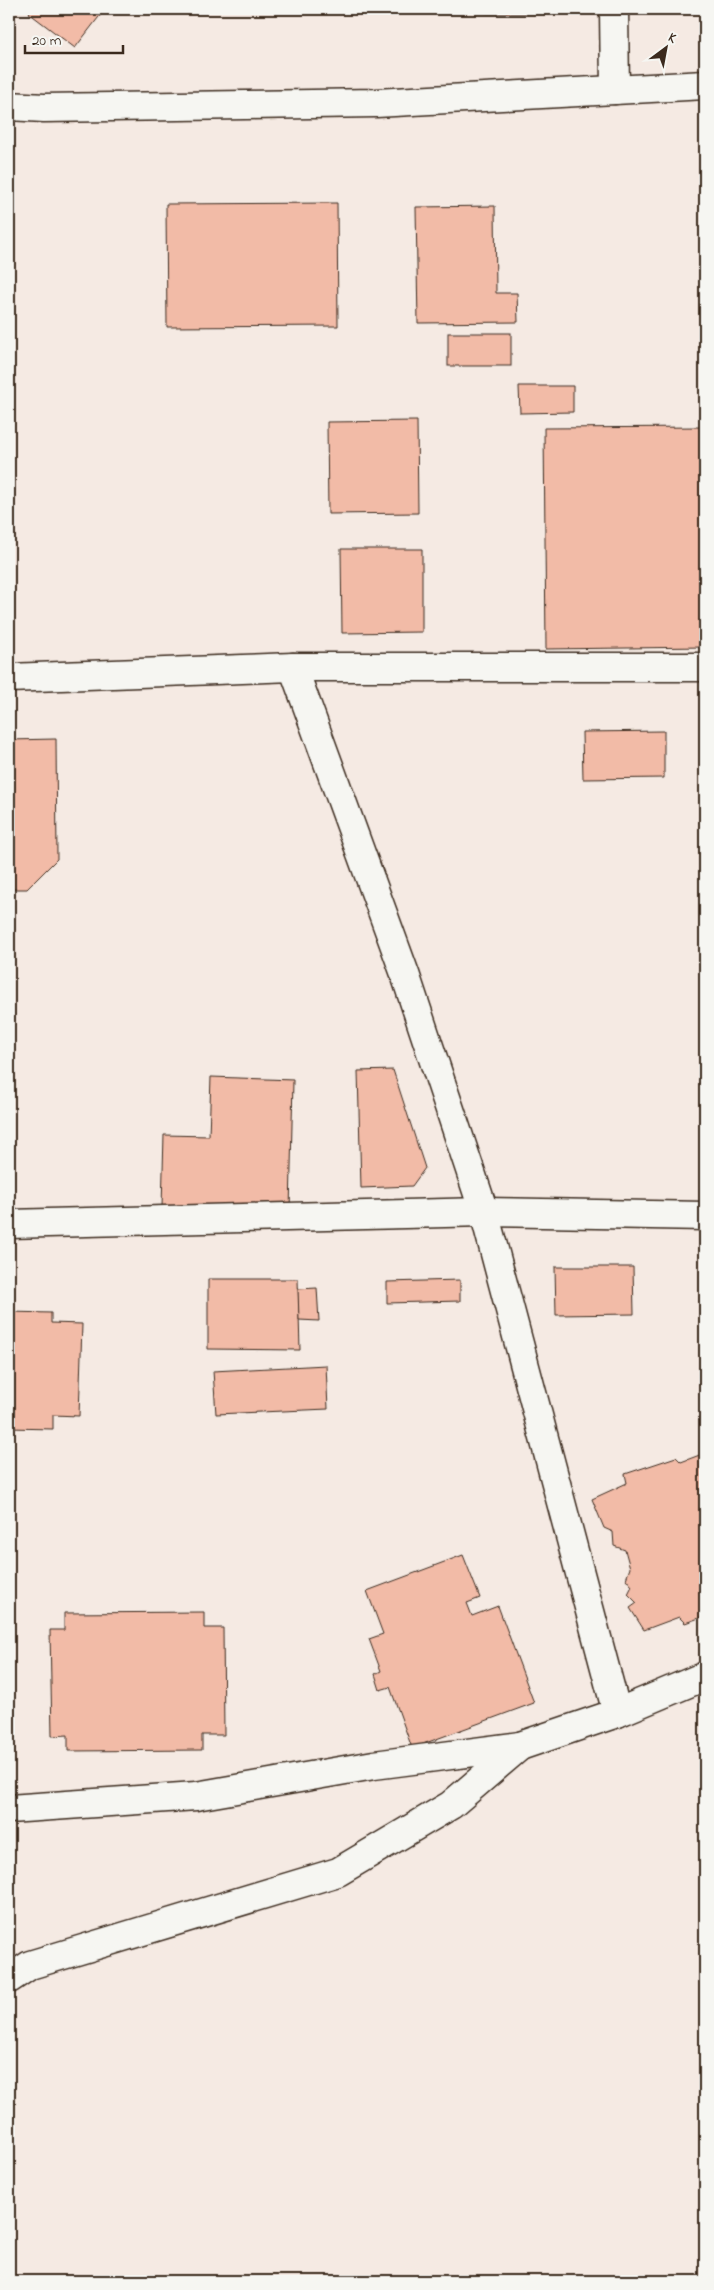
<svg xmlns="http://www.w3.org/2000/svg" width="714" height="2290" font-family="'Indie Flower',sans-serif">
<rect width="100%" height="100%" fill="#f5eae3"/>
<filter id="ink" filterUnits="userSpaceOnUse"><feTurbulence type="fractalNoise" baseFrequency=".02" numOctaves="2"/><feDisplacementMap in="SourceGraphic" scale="10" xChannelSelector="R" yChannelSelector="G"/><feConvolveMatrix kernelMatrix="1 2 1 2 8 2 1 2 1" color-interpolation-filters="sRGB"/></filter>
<g filter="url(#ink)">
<!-- building -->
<g fill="#f2bba7" stroke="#3b2a1e">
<path d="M32,9h73l-30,39 -46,-35z"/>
<rect x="486" y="9" width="79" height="4"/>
<path d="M337,203l1,123 -171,1 -1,-123z"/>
<path d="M495,206l1,87h21l1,29 -100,1 -2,-116z"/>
<rect x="448" y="333" width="63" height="33"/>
<path d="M519,386h54v26l-53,1z"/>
<path d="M417,421l1,92 -90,1 -1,-92z"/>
<path d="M705,427v220l-159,2 -2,-221z"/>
<path d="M341,549h81v83l-80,1z"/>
<path d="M664,731v47l-81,1 -1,-47z"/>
<path d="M56,739l1,120 -30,30h-18v-149z"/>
<path d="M393,1070l32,98 -13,18 -51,2 -3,-117z"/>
<path d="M211,1077l82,3 -3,131 -128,-4 2,-72 45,1z"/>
<path d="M555,1267h78l1,47 -78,1z"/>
<path d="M208,1279h90l2,71 -92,-1z"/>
<path d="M460,1280v21l-73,2v-21z"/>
<path d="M317,1288l2,33 -20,-1 -1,-31z"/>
<path d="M9,1312l42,1v10l31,1 -3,92 -26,-1v14l-44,-1z"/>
<path d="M326,1365l2,44 -112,5 -3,-43z"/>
<path d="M705,1453v163l-20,7 -6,-6 -35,13 -14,-22 7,-5 -9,-9 4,-8 -6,-7 4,-11 -5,-18 -11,-4 -1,-14 -9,-4 -12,-29 35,-16 -2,-9 51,-17 5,5z"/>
<path d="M463,1555l17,43 -13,5 5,13 26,-10 36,97 -122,45 -22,-61 -10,3 -5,-16 6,-3 -12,-32 14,-5 -16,-43z"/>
<path d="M204,1612v16h19l1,107h-22v15l-134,1v-16l-16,1 -2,-106h14v-17z"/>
</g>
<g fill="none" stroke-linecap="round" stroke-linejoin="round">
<defs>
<g id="minor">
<path d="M614,9l1,81"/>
<path d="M9,106l35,2 332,-5 329,-18"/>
<path d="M293,667l112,307 79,238 133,501"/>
<path d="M9,678l284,-11h412"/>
<path d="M9,1224l475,-12 221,4"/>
<path d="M9,1809l187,-13 178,-31 146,-19 97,-33 88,-37"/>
<path d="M9,1979l21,-14 308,-93 113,-67 69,-59"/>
</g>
</defs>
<!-- minor casing -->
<use href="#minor" stroke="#3b2a1e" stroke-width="31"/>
<!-- minor -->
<use href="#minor" stroke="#f6f6f2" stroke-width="28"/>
</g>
</g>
<!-- margin -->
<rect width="714" height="2290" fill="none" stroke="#f6f6f2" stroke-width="30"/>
<rect x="15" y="15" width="684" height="2260" fill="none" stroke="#3b2a1e" stroke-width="2" filter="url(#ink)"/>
<!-- north arrow -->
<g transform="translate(666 48) rotate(32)" stroke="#f6f6f2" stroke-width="4" paint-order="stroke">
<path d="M0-4L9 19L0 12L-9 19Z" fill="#3b2a1e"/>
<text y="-8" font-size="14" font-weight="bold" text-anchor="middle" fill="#3b2a1e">K</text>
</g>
<!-- scale -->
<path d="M25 45v8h98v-8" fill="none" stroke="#3b2a1e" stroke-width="2.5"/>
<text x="32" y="45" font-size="15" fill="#3b2a1e" stroke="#f6f6f2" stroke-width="4" paint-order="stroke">20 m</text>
</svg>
